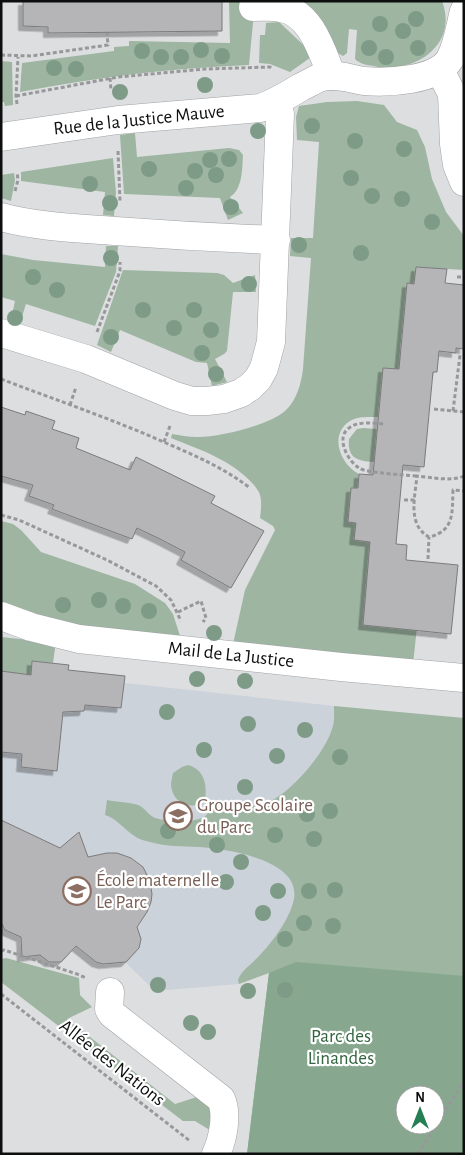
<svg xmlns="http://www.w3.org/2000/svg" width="465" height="1155" font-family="'Alegreya Sans',sans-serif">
<defs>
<filter id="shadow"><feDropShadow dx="-4.5" dy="4.5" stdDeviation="0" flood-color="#0004"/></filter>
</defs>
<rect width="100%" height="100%" fill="#dddee0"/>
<!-- built -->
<path fill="#cbd2da" d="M32,661l37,4 -1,12 30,3 1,-7 26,3v7l237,26 -18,235 -105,40 -84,7 -30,-29 -7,1 -42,-27 -10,20 -7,6h-10l-5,-4 -3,-5 -12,3 -7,-6 -1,-5 3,-6 -13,-7 2,-5 -12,-5v-251z"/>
<!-- green -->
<g fill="#9db5a1" fill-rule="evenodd">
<path d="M229,1h26l-6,64c-79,3 -151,12 -229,27l2,-29 92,-12v-4l15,-1v-5l101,2z"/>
<path d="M303,1h139c17,45 -29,74 -69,65 -6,-1 -13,-2 -18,-7l2,-29 -8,-1 -2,24 -4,3c-21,-11 -21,-41 -40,-55z"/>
<path d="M279,22l35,33 -24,17 -20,-8 -11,-1 1,-28h5l1,-12z"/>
<path d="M1,61l11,1 1,43 -8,1 -1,-4h-3z"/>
<path d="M357,101l27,4 13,17 20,8 8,17 7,32 14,33 18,24v34l-48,-3 -2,17 -7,-1 -7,69 7,18 -24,-2 -5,49c-9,0 -21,-1 -28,4 -22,14 -9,44 9,53l-1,14h-7l-3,34 8,1 -1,17 23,2 -9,18 -6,65 37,4 17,-2 -4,37 -180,-20 12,-54 30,-60 -2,-4 -13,-8c1,-8 2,-16 0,-23 -1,-4 -4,-7 -6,-10 -22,-25 -53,-35 -83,-47l1,-4c8,1 16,3 24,3 20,1 74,-12 89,-26 12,-11 16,-27 18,-42l8,-111 -21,-2 1,-18h22l6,-96 -22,-2 -1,-23 3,-11 28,-4z"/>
<path d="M135,133l2,24 92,-9 10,2 4,5c-1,13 0,34 -13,42l13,16 -15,7 -8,-22 -96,-4 -4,-59z"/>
<path d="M113,158l3,35 -2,23 -11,-1 2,-23 -84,-11v-9z"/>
<path d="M14,173l1,7 -4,21 -10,-3v-23z"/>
<path d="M106,246h12l-2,26 -21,54 -69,-22 -7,22 -9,-2 5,-23 -14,-4v-43l32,6 72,7z"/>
<path d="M123,270l94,3 7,2 9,8 22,-8 1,17h-23l-6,59 -3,3 -9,5 12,23 -15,4 -5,-23 -11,-1 -76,-32 -9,22 -14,-7z"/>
<path d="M363,428l14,1 -3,33c-17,-1 -27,-4 -25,-23l8,-10z"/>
<path d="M1,521l12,3 8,6 20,22 94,32 30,19 8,11 8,25 -105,-10 -75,-27z"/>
<path d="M1,637l38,4 16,7 -2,15 -21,-2 -1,14 -30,-4z"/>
<path d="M334,706l130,12v436h-217l22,-181 -30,11 -1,-4c4,-11 13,-15 20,-23 14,-14 32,-38 36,-58 7,-39 -67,-50 -94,-52 -17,-1 -33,0 -50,-5 -5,-1 -12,-3 -17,-7 -9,-6 -17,-17 -28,-20l2,-15c10,2 22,2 31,5 6,2 10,9 15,12 10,5 41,6 51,0 5,-3 8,-11 10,-16 16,2 35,8 50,3 25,-8 61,-51 68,-75 3,-7 2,-16 2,-23zM405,1095h30v30h-30z"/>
<path d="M188,765c18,5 19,22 17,37 -12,8 -30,2 -33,-12 -2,-6 0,-11 1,-17l9,-6z"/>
<path d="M6,958l73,20 1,17 12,12 -25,12 108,85 28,-9 9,7 1,30 -18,-11h-12l-182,-139v-23z"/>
</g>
<!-- forest -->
<path fill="#87a88e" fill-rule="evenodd" d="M296,962l168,14v178h-217l22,-181zM405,1095h30v30h-30z"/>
<!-- building -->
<g fill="#b5b5b7" stroke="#7b7a7c" filter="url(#shadow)">
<path d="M23,1h199v30l-174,2v-6l-25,-1z"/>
<path d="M416,267l31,2 -2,14 19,2v64l-8,-1v5l-17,-2 -2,21h-4l-9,95 -21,-2 -7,79 11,1 -1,15 52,5 -7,69 -88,-9 7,-83 -16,-2 2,-17 -8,-1 3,-34h7l1,-14 14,1 10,-107 16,1 8,-86 7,1z"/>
<path d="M1,407l24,8 1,-4 29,10 -3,8 27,9 -3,10 54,22 6,-13 79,39 -4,7 53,28 -33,57 -50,-28 4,-8 -25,-13 -23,-11 -5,11 -80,-30 2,-4 -25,-9 4,-11 -32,-9z"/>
<path d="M32,661l37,4 -1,5 57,6 -4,32 -36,-3 -1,6 -21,1 -6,59 -36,-4 1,-13 -21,-2v-81l30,4z"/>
<path d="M1,820l59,28 19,-16 9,25 19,-4h10l14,5 12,9 7,14 2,13 -1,8 -4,10 -10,15 4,12 -2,9 -13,14 -23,2 -7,-2 -20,-16 -15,16h-12l-9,-7 -18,2 -1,-20 -16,-7 -4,-8z"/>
</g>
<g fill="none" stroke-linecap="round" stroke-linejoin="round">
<defs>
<g id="minor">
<path d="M253,7c9,0 19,-1 28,1 30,4 41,44 51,68"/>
<path d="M440,70l12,24 2,50 3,21 7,17"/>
<path d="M1,137l117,-17 142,-12c15,-5 28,-13 41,-21 7,-3 14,-8 21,-10 13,-4 29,2 42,4 23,2 73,0 86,-22 8,-15 10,-33 14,-48"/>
<path d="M1,217c37,10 76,11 114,14 54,4 107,7 161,9"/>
<path d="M1,333l85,26 89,37 17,5h15l17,-2 17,-6 9,-6 8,-8 6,-11 7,-26 9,-228 -4,-12"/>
<path d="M1,616l30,11 48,12 262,28 123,11"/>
<path d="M110,992l-1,17 3,5 109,85c7,15 2,40 -5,55"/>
</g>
</defs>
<!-- minor casing -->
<use href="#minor" stroke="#a0a2a4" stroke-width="29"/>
<!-- path -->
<g stroke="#97989a" stroke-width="3" stroke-dasharray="4 2.5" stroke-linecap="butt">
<path d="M1,55l30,1 77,-11 -1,-12"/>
<path d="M110,78l1,12"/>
<path d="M16,96l102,-19 87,-8 65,-2 3,2"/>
<path d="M17,104l-1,-8 2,-39"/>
<path d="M118,151l2,51"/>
<path d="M15,191l3,-11 -1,-8"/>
<path d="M457,277h7"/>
<path d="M97,332l23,-61v-9"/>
<path d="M1,379c55,21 111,40 165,64 30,13 58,25 84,45"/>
<path d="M70,405l6,-18"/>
<path d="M434,409l30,3"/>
<path d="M453,411l7,-56"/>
<path d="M383,424c-10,-1 -25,-3 -34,4 -14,10 -1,33 10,40 7,5 46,7 58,8"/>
<path d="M164,442l6,-16"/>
<path d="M464,476c-13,6 -34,1 -47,0 -2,21 -10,49 12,61 26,-6 23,-25 24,-47l11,1"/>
<path d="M404,500h11"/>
<path d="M1,515l18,5 88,40 49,26 15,14 10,21"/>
<path d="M428,559l1,-22"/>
<path d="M178,612l23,-11 5,17 -3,4"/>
<path d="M1,951l3,-1 73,24 9,4"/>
<path d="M1,994l189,147"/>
<path d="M418,1154l46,-73"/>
</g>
<!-- minor -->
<use href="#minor" stroke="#fff" stroke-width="28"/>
</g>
<!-- trees -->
<g fill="#7e9b87">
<circle cx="416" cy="19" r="8"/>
<circle cx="380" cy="24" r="8"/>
<circle cx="403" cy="31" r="8"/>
<circle cx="369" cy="48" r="8"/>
<circle cx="418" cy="48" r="8"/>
<circle cx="201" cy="50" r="8"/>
<circle cx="142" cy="51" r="8"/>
<circle cx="222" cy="56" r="8"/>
<circle cx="161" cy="57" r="8"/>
<circle cx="181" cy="57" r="8"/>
<circle cx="386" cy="57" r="8"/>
<circle cx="54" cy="68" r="8"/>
<circle cx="76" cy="69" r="8"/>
<circle cx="205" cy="85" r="8"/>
<circle cx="120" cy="92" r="8"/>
<circle cx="312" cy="126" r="8"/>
<circle cx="258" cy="131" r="8"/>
<circle cx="355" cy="141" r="8"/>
<circle cx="404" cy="149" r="8"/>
<circle cx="229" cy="159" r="8"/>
<circle cx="210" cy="160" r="8"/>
<circle cx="149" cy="169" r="8"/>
<circle cx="195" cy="171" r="8"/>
<circle cx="216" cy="175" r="8"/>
<circle cx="351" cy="178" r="8"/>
<circle cx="90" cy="184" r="8"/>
<circle cx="186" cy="188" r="8"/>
<circle cx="372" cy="196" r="8"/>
<circle cx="402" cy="199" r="8"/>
<circle cx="110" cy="203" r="8"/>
<circle cx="231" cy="207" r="8"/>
<circle cx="432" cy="222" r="8"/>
<circle cx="299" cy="245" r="8"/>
<circle cx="361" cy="253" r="8"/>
<circle cx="111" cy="258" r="8"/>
<circle cx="33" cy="277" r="8"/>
<circle cx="249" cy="284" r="8"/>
<circle cx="57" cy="290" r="8"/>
<circle cx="143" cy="310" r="8"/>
<circle cx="194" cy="310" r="8"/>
<circle cx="15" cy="318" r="8"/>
<circle cx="174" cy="328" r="8"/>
<circle cx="211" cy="330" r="8"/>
<circle cx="111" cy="337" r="8"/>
<circle cx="202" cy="353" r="8"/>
<circle cx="216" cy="374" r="8"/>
<circle cx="99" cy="600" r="8"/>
<circle cx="63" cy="605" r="8"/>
<circle cx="123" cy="606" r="8"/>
<circle cx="149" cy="611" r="8"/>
<circle cx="214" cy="633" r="8"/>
<circle cx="197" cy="679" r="8"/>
<circle cx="245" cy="681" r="8"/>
<circle cx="167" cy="712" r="8"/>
<circle cx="248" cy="724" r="8"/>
<circle cx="305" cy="730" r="8"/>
<circle cx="204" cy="750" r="8"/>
<circle cx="277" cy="756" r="8"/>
<circle cx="340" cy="757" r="8"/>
<circle cx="245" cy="787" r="8"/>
<circle cx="330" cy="811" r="8"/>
<circle cx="307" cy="814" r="8"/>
<circle cx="168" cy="831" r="8"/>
<circle cx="275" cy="835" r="8"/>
<circle cx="314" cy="839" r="8"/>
<circle cx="217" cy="845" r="8"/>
<circle cx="241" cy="862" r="8"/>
<circle cx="226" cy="882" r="8"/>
<circle cx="335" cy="890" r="8"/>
<circle cx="278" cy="891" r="8"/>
<circle cx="309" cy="891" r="8"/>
<circle cx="263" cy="913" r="8"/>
<circle cx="304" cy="923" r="8"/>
<circle cx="333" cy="926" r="8"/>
<circle cx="285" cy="939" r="8"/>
<circle cx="158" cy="985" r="8"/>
<circle cx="285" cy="990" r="8"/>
<circle cx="248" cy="991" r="8"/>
<circle cx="191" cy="1023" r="8"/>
<circle cx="208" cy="1032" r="8"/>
</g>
<!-- icons -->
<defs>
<symbol id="school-ring" viewBox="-11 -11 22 22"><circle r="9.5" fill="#fff" stroke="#8d6e63" stroke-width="1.5"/><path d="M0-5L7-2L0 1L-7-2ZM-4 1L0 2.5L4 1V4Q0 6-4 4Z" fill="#8d6e63"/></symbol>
</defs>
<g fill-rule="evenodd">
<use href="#school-ring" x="162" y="800" width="32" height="32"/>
<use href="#school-ring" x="61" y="875" width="32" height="32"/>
</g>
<g text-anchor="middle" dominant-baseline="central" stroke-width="4.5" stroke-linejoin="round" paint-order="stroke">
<!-- street labels -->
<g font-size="19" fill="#0d0e0e" stroke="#fff">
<text transform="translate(139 120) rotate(-6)">Rue de la Justice Mauve</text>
<text transform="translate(231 655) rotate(6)">Mail de La Justice</text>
<text transform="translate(112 1063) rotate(38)">Allée des Nations</text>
</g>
<!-- education labels -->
<g font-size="19" fill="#785e54" stroke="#fff" text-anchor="start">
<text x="197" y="805">Groupe Scolaire<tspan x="197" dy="22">du Parc</tspan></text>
<text x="96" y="880">École maternelle<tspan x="96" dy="22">Le Parc</tspan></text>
</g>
<!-- park labels -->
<g font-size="19" fill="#31643f" stroke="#fff">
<text x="341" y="1036">Parc des<tspan x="341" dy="22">Linandes</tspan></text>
</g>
</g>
<!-- border -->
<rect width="465" height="1155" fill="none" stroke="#0d0e0e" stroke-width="5"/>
<!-- north arrow -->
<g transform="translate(420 1110)"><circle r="24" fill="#ffffff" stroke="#9e9f9f"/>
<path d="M0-4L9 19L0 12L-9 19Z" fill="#257f54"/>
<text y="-8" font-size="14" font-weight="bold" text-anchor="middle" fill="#0d0e0e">N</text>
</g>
</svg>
